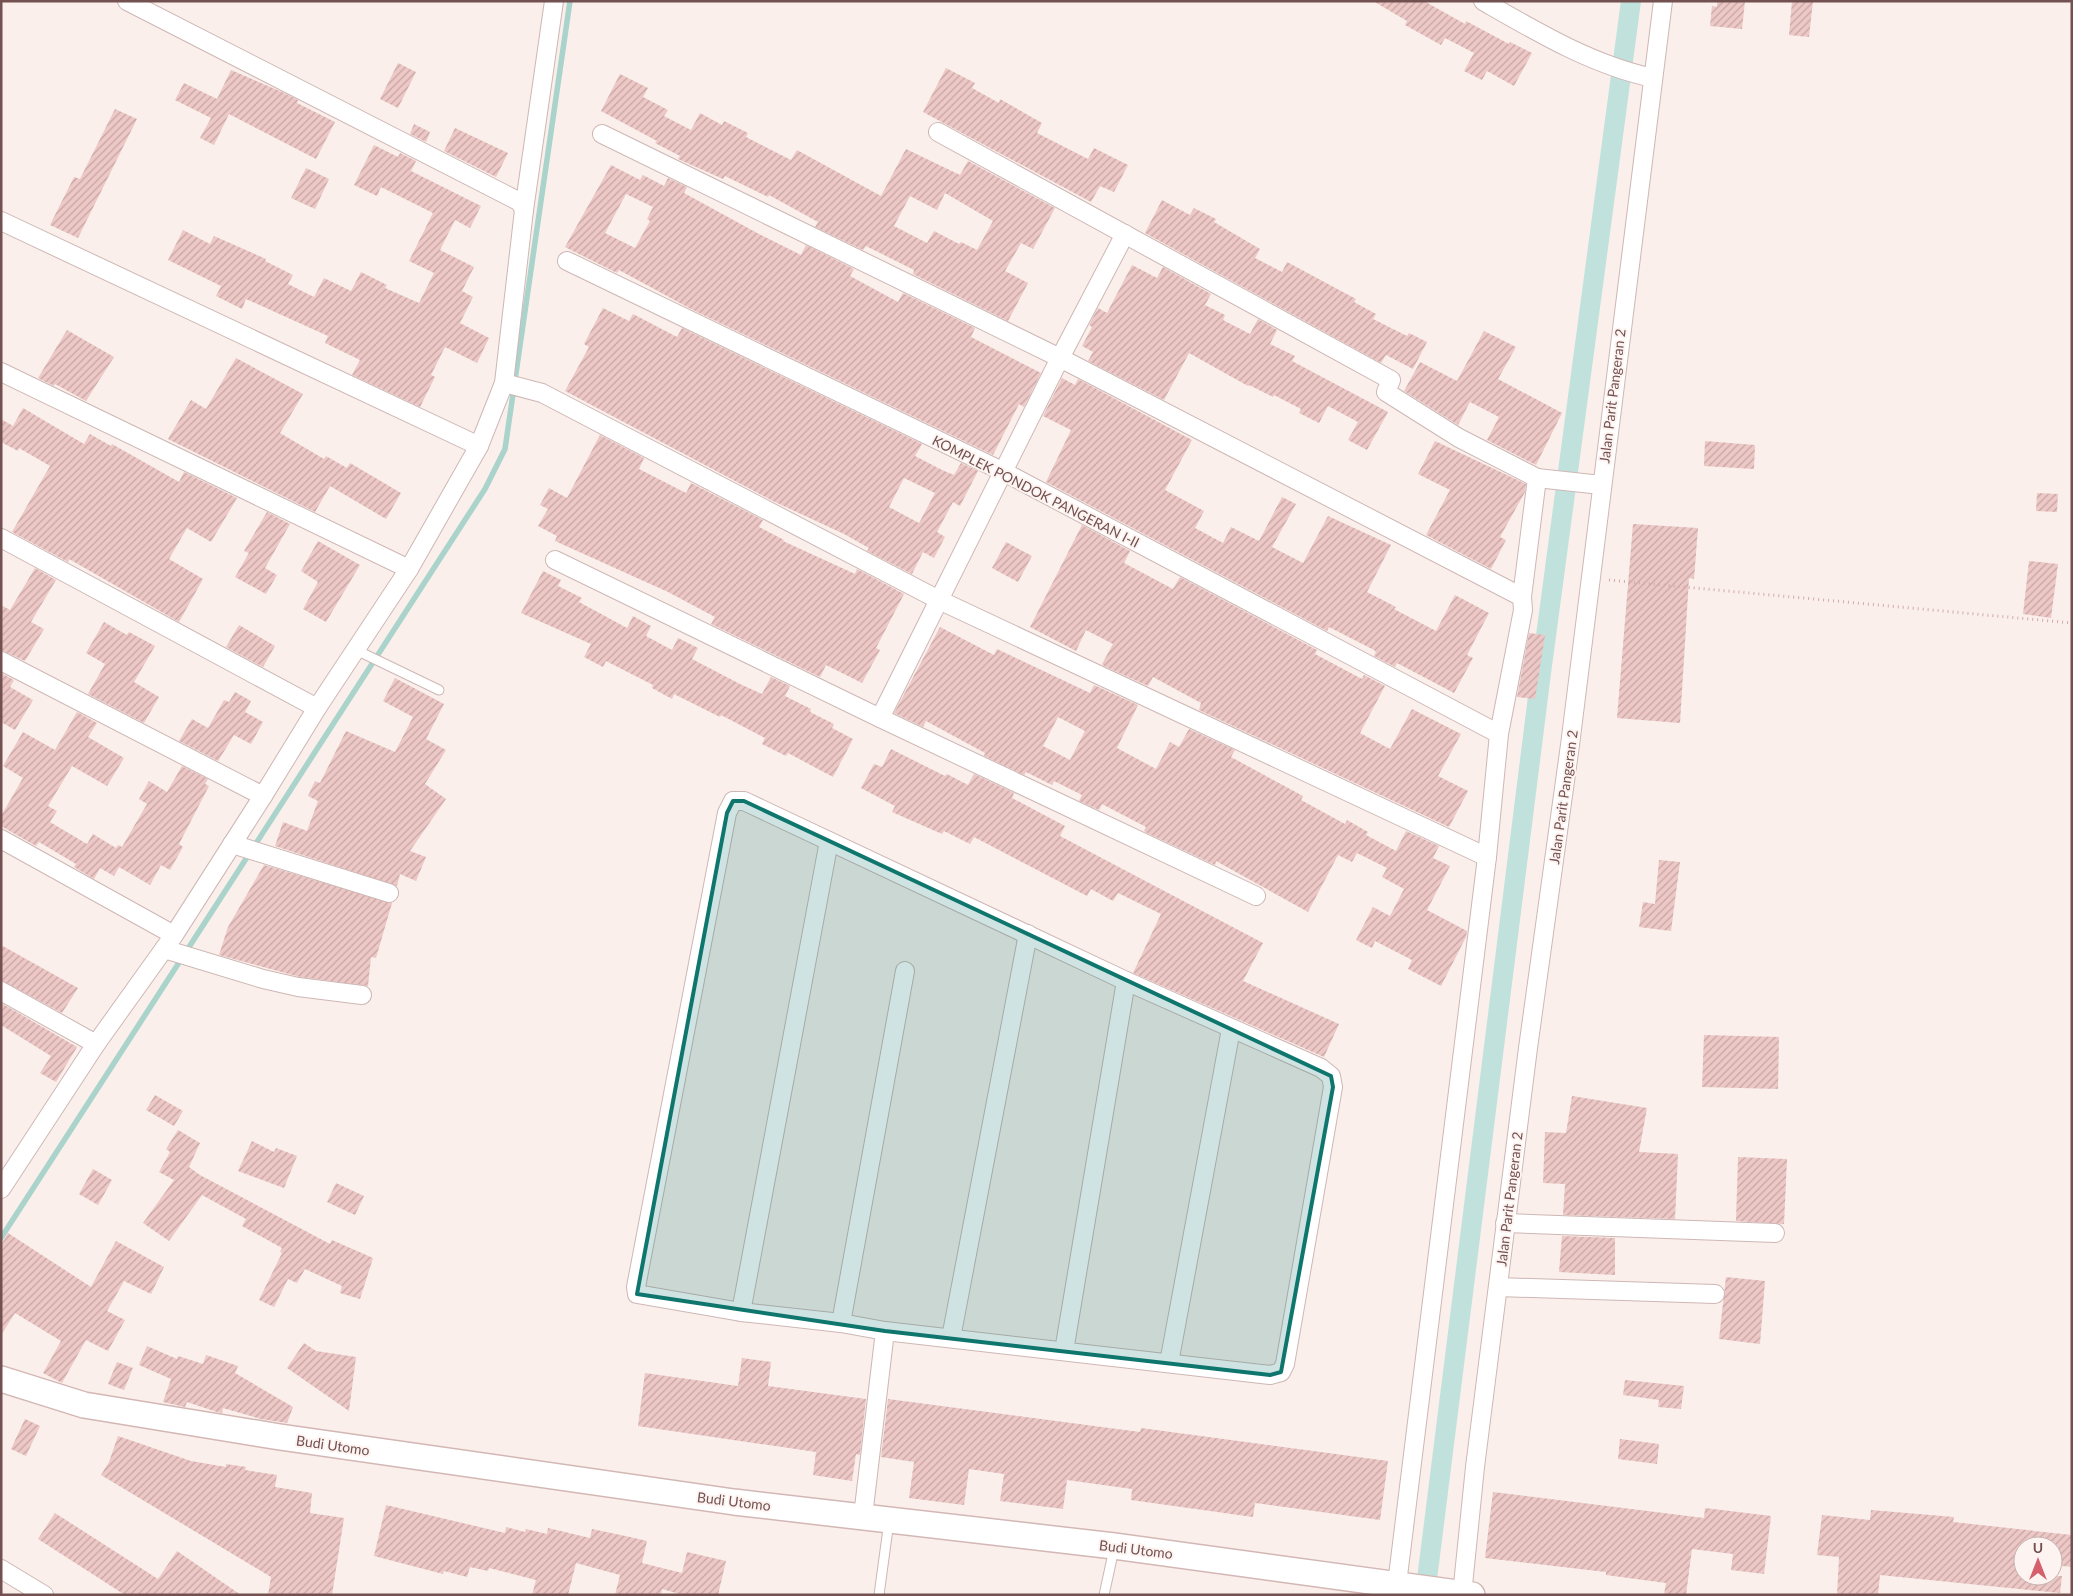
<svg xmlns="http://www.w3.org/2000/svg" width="2073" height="1596" font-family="Lato,sans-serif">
<defs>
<pattern id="building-hatch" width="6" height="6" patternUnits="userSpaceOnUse" patternTransform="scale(1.25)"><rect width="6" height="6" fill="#edc8c6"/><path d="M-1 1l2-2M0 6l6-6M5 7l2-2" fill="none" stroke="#c4a5a3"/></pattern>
</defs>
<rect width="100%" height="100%" fill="#faefeb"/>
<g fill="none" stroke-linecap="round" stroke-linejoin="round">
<!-- stream -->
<path stroke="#a9d3cb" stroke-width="5.5" d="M1,1238l484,-749 20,-40 65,-448"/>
<!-- canal -->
<path stroke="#c1e2dc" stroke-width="20" d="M1425,1595l116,-922 90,-672"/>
</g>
<!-- building -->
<g fill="url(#building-hatch)" fill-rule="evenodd">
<path d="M1373,1h51l41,23 1,-3 43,23 1,-2 22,11 -18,33 -27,-15 -5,9 -18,-9 10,-18 -29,-15 -4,7 -36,-20 2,-4z"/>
<path d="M1717,1h28l-3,28 -32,-3 2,-20 5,1z"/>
<path d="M1792,1h21l-4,36 -20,-2z"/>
<path d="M398,63l18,9 -18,36 -18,-9z"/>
<path d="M946,68l29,15 -3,5 27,15 1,-4 42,24 -5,10 51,26 6,-11 34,17 -14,27 -14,-6 -9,16 -168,-90z"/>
<path d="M231,70l51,22 16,8 -1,3 38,19 -19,37 -87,-45 -15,31 -14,-7 11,-20 -36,-18 9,-17 33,16z"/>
<path d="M620,74l28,14 -5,9 25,13 -4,6 27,14 9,-17 22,12 2,-4 24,12 -2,4 45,23 6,-10 84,46 25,-47 54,26 8,-14 87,47 -22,41 -12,-6 -16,28 23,12 -20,38 -95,-47 1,-4 -48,-24 -3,4 -48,-23 3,-5 -49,-27 -1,2 -43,-21 -2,3 -45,-20 2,-3 -25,-13 2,-2 -56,-30zM945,193l48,28 -16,29 -16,-8 -2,2 -25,-13 -7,12 -33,-17 16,-30 27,14z"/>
<path d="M115,109l22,10 -59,119 -28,-13 24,-48 6,2z"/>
<path d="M414,124l16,8 -4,10 -16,-8z"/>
<path d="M455,128l53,25 -12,24 -52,-26z"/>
<path d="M374,145l24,12 2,-4 16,8 -5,10 70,35 -11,22 -15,-8 -15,30 34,17 -12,24 11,6 -13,26 29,15 -12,25 -32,-16 -14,28 4,2 -15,30 -68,-32 8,-15 -35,-17 3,-7 -82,-37 -4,10 -26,-13 5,-10 -53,-26 15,-30 27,14 4,-8 52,23 -1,2 28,14 -5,9 26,13 10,-19 27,13 10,-19 26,13 -2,3 34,15 15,-30 -25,-12 24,-48 -52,-26 -4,9 -23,-11z"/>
<path d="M611,165l29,15 3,-5 21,11 4,-8 19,9 -3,6 75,41 42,21 5,-10 48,24 -4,7 48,26 5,-9 72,35 -4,9 70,36 -17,34 -5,-3 -26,51 -302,-146 -72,-39 -2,3 -52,-26zM626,194l27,13 -6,12 3,2 -15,27 -30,-15z"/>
<path d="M306,168l23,11 -14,30 -24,-11z"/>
<path d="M1162,200l28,15 4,-7 22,11 -2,3 46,27 -5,9 27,14 5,-10 69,37 -2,3 22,12 -3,5 34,17 2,-3 18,9 -14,27 -27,-14 -5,8 -236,-130z"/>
<path d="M1132,265l25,13 6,-11 48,27 -6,11 20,10 -2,5 27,14 8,-15 19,11 -7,14 25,12 -3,5 96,51 -21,38 -19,-10 10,-18 -30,-16 -9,17 -20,-10 2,-4 -27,-14 -1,2 -24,-12 -1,1 -59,-33 -25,47 -76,-39 5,-9 -11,-6 10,-19 -3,-2 9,-17 9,5z"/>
<path d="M603,308l26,13 4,-7 44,23 5,-9 240,116 -7,12 27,14 12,5 7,-12 17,8 -18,35 -7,-4 -16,30 8,5 -11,21 -11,-6 -11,22 -45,-23 2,-3 -25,-14 -71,-33 -208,-110 24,-44 -5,-3zM904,478l31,15 -16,30 -30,-16z"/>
<path d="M67,330l47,27 -28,44 -31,-17 -1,2 -16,-8z"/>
<path d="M1484,331l32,16 -18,32 64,34 -26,52 -49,-25 12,-23 -29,-15 -12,23 -54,-34 16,-29 37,19z"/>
<path d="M236,358l67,36 -23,39 44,26 2,-3 21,12 3,-5 51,30 -15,26 -56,-33 -15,26 -147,-73 23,-39 15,9z"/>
<path d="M1062,378l13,7 3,-6 114,61 -27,50 39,21 -9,17 28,15 8,-16 28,14 23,-44 14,7 -24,43 31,16 25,-47 63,29 -24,47 29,15 -2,2 42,22 19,-36 34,18 -22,42 6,3 -19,35 -57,-30 -2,4 -21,-11 2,-4 -2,-2 -45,-23 -2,4 -281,-149 25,-52 -28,-14z"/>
<path d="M23,408l61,36 6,-10 21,12 1,-2 67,38 5,-10 53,26 -26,44 -24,-14 -18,31 34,20 -24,43 -110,-63 -1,3 -56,-30 38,-66 -31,-18 -1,3 -17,-9v-23l12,7z"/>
<path d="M600,435l44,23 -5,11 47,24 5,-10 72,37 -4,7 25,13 -1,1 72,33 2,-5 47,25 -28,54 4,2 -18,33 -36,-18 -6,12 -109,-53 4,-7 -47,-25 -113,-51 2,-5 -19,-10 10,-17 -8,-4 9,-17 18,10z"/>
<path d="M1435,441l91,43 -1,8 -25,45 6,3 -15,29 -65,-34 24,-45 -32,-16z"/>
<path d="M1705,441l50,4 -1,24 -50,-3z"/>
<path d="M2037,493l21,1 -1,18 -21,-1z"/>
<path d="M267,512l23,12 -25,44 12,7 -11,19 -31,-17 14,-24 -5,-2z"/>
<path d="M1633,524l65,4 -4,51 -5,-1 -9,145 -63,-5z"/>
<path d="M1082,525l48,26 -6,12 49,26 7,-12 137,73 -2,4 47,25 2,-4 21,11 -25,47 30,16 22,-40 49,25 -23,42 30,15 -19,36 -250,-117 2,-7 -48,-26 -5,9 -44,-20 -2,-2 11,-20 -27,-14 -10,21 -46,-24z"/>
<path d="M318,541l42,24 -34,57 -23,-13 15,-27 -17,-11z"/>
<path d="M1006,542l26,14 -14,26 -26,-14z"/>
<path d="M2029,561l29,3 -7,54 -28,-4z"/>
<path d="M35,568l21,12 -25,42 13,7 -19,32 -24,-11v-45l9,5z"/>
<path d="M543,571l18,9 -3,6 24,12 -3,4 48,26 6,-12 18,10 -5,10 26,14 6,-12 20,10 -6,11 48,25 22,10 9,-17 19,9 -5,10 26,13 -1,3 24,12 -2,4 21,11 -20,38 -45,-24 -2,3 -24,-12 3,-6 -44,-23 -1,2 -46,-23 -2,5 -20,-11 1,-3 -47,-24 -3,6 -19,-10 7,-13 -70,-31z"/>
<path d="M104,622l23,13 2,-3 26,14 -21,36 25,15 -15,26 -56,-29 17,-30 -19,-11z"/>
<path d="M239,625l36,21 -12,21 -37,-20z"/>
<path d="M940,627l54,28 3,-6 93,44 4,-8 44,20 -21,43 39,21 14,-27 9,5 10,-18 46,21 -4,7 72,39 -2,4 44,24 2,-4 21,12 -2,3 30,16 10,-20 33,15 -6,12 17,8 -23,44 40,21 -1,6 -25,49 -33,-17 4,-9 -37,-19 -3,7 -16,-8 17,-33 17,9 14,-27 -22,-12 5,-9 -30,-15 -5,9 -14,-7 -30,57 -92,-51 -1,4 -68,-32 -3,-2 2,-4 -44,-23 -3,6 -20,-9 3,-6 -28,-14 -2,4 -26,-13 -2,3 -40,-19 1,-3 -59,-32 -3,6 -29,-14zM1058,717l27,14 -15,29 -27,-14z"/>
<path d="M1529,633l16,2 -10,64 -18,-2z"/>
<path d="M1,673l13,7 -4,7 23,13 -18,30 -14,-8z"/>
<path d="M395,678l49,26 -18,35 20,11 -21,34 21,15 -36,52 16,6 -10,24 -16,-7 -3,12 -122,-40 8,-24 24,9 11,-30 -10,-5 7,-15 5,2 26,-52 49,21 18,-35 -30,-16z"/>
<path d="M235,692l16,9 -6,11 18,10 -12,22 -17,-9 -16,26 -39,-20 13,-22 16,9 16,-28 5,2z"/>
<path d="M77,712l20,11 -9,14 36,21 -17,28 -35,-20 -24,40 9,5 -7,11 37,22 6,-10 23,14 2,-3 4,2 25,-43 -8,-5 10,-18 18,11 15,-26 26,13 -3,5 4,2 -30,58 4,3 -13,23 -9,-5 -11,20 -31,-18 -5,9 -14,-8 -6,11 -20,-12 2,-3 -37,-22 -3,4 -35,-20v-10l22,-38 -20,-12 20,-34 32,18z"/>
<path d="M891,749l54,27 2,-2 21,11 6,-11 40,19 -2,5 53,28 -5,10 203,107 -20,38 96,43 -15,33 -191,-84 28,-59 -43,-21 -5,8 -22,-12 -4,7 -113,-59 -4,7 -26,-13 -2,3 -50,-22 3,-6 -34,-18 13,-24 8,3z"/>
<path d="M1659,860l21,2 -9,69 -32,-4 4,-25 12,2z"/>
<path d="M264,865l128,38 -16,55 -5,-1 -3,29 -68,-9 -81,-22 9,-28z"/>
<path d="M1,945l77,43 -16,25 -61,-33z"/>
<path d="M1,1003l76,44 -21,35 -16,-9 11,-17 -50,-31z"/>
<path d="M1704,1035l75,2 -1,52 -76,-2z"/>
<path d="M155,1095l28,16 -9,15 -28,-16z"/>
<path d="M1572,1096l75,12 -8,44 39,2 -3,65 -112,-4 2,-31 -22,-1 2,-51 21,1z"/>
<path d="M178,1130l22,13 -11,24 11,8 130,69 2,-4 41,18 -13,41 -20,-6 2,-7 -37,-17 -8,14 -9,-4 -14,28 -15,-7 23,-47 -2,-1 2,-4 -40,-22 4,-7 -44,-24 -33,46 -26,-18 31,-43 -15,-8 11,-20 -4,-3z"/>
<path d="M252,1141l22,11 2,-4 21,8 -13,32 -46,-17z"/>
<path d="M1738,1157l49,2 -3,65 -48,-3z"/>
<path d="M93,1169l19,11 -14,25 -19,-11z"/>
<path d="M336,1183l28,13 -9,19 -28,-13z"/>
<path d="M8,1233l83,54 25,-46 48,26 -13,27 -27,-13 -17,30 18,9 -17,31 -22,-11 -24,43 -19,-10 18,-32 -46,-28 -14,22v-90z"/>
<path d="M1562,1236l53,2v37l-56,-3z"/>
<path d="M1726,1277l39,4 -5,63 -41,-5z"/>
<path d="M304,1343l12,8 40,6 -7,54 -62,-43z"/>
<path d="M147,1346l30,13 1,-3 25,8 3,-9 32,11 -3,7 58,34 -6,16 -26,-4 -38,-11 -1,5 -5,-1 -30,-10 -2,5 -22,-5 8,-23 -32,-14z"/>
<path d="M742,1358l29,4 -3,24 98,13 -6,56 -4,-1 -4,27 -39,-6 3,-23 -178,-26 7,-53 93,13z"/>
<path d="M117,1362l16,6 -9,22 -16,-6z"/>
<path d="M1625,1380l59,6 -3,23 -23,-2 1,-7 -36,-5z"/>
<path d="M888,1399l252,33 1,-4 247,33 -8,59 -125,-17 -2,14 -122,-17 1,-11 -65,-9 -4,29 -63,-8 4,-27 -35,-5 -5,36 -55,-7 5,-36 -33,-5z"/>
<path d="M25,1419l15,7 -14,30 -15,-7z"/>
<path d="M118,1436l73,25 35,6v-3l20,3 -1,3 32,5 -2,12 37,6 -2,20 34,5 -12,77h-64l3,-18 -170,-102 8,-13z"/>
<path d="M1620,1439l39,5 -2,20 -39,-5z"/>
<path d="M1493,1492l211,26 1,-10 66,8 -7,58 -33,-4 2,-16 -41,-5 -6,46h-22l2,-12 -60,-8v-3l-121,-14z"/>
<path d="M386,1505l119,28 1,-6 19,5 1,-3 21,5 1,-6 42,10 2,-9 38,8 17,4 -5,22 40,10 5,-21 39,9 -8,34h-35l-21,-6 -1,6h-46l5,-20 -44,-12 -8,32h-36l4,-15 -47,-12 -1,3 -18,-4 -3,10 -23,-6 -1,3 -69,-18z"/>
<path d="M1871,1510l83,7 -1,5 119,13v32l-19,-2v-19h-30v30h39l-2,17 -180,-18 -2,20h-41l2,-38 -22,-2 5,-40 48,5z"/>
<path d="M55,1513l103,66 19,-28 64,44h-116l-87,-56z"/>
</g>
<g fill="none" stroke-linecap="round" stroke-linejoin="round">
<defs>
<g id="lane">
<path d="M356,650l83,40"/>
<path d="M879,1595l10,-74"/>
<path d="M1104,1595l10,-46"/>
</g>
<g id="street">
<path d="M1483,1c54,31 109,64 170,77"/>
<path d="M938,132l453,248 -5,12 73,46 78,40 -15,119"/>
<path d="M602,134l458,224 462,239 1,13 -24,124 -12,123 -90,727"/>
<path d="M524,210l30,-209"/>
<path d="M1,221l478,225"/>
<path d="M567,261l437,211 495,262"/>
<path d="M1,372l408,197"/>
<path d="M504,383l38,10 397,207 548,257"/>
<path d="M1537,478l64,7"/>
<path d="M1,538l316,170"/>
<path d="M555,560l325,158 376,178"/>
<path d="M1,661l262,135"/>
<path d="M880,718l180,-360 65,-124"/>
<path d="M1,839l173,96"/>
<path d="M232,844l157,49"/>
<path d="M164,949l99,30 35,8 64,8"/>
<path d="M1,991l95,53"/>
<path d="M1,1189l95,-145 78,-109 89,-139 54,-88 92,-139 70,-123 25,-63 20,-173 -4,-8 -393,-201"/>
<path d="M1505,1223l270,10"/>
<path d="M1498,1287l217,7"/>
<path d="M741,1312l88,-471"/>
<path d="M841,1323l64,-352"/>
<path d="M951,1338l77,-404"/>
<path d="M1064,1351l62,-370"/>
<path d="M1169,1363l62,-334"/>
<path d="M863,1516l22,-185 -44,-8 -100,-11 -104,-18 -1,-7 91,-474 6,-12h11l382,180 195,87 10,8 2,11 -48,277 -4,8 -11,3 -385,-44"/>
<path d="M1,1569l43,26"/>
<path d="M1462,1595l13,-128 53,-419 42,-303 93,-744"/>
</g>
<path id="secondary" d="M1,1379l83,26 196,32 454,65 380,44 358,49"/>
</defs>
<!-- lane casing -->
<use href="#lane" stroke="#ceb7b5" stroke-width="11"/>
<!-- street casing -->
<use href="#street" stroke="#ceb7b5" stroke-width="20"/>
<!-- secondary casing -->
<use href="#secondary" stroke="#d3b7b5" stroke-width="28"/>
<!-- path -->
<path stroke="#d2aba9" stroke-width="3" stroke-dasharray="1 4" stroke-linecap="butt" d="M1609,580l463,43"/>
<!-- lane -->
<use href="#lane" stroke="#fff" stroke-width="9"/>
<!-- street -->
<use href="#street" stroke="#fff" stroke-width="18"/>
<!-- secondary -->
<use href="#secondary" stroke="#fff" stroke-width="25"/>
</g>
<!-- marked area -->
<path fill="#0f766e" fill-opacity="0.2" stroke="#0f766e" stroke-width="4" stroke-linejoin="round" d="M733,801h11l587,275 2,11 -52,285 -11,3 -385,-44 -248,-37 90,-481z"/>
<g text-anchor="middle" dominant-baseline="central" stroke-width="4" stroke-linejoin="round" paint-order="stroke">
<!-- street labels -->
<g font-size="14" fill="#735151" stroke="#fdf4f1">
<text transform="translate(1612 396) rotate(-83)">Jalan Parit Pangeran 2</text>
<text transform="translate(1036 491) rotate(27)">KOMPLEK PONDOK PANGERAN I-II</text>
<text transform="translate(1563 797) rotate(-82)">Jalan Parit Pangeran 2</text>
<text transform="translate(1509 1199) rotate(-83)">Jalan Parit Pangeran 2</text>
<text transform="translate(333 1445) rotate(8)">Budi Utomo</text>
<text transform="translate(734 1501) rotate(7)">Budi Utomo</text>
<text transform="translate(1136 1549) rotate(7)">Budi Utomo</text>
</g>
</g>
<!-- border -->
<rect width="2073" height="1596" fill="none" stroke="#735151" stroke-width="5"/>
<!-- north arrow -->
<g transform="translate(2038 1561)"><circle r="24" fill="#fdf4f1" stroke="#c6b3b1"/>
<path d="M0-4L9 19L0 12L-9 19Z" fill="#d55f6c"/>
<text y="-8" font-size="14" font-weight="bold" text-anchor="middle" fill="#735151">U</text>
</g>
</svg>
